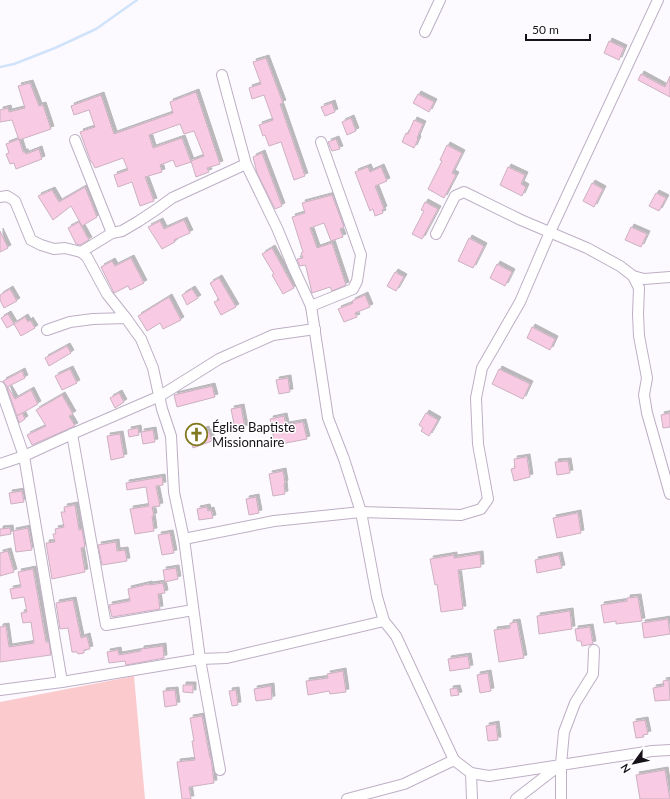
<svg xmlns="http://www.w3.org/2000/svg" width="670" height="799" font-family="Lato,sans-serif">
<defs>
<filter id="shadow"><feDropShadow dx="3" dy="-3" stdDeviation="0" flood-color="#0004"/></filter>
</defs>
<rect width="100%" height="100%" fill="#fdfaff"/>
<!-- green -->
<path fill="#fbcacd" d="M134,676l11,123h-145v-97z"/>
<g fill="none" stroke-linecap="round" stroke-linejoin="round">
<!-- stream -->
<path stroke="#d0e3fa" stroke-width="2.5" d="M0,67l14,-3 41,-16 41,-19 41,-29"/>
</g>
<!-- building -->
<g fill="#f9cae4" stroke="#cbb1c0" filter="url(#shadow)">
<path d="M609,41l15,7 -5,12 -15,-7z"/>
<path d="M266,58l17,45 -3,1 25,72 -11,4 -13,-38 -12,4 -4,-11 -2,1 -4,-11 14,-5 -9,-25 -12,4 -3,-11 12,-4 -8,-22z"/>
<path d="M641,74l24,13 5,-11v21l-32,-17z"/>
<path d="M30,83l9,23 4,-1 8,24 -32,11 -7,-20 -12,2v-12l8,-2 1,4 16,-4 -7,-22z"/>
<path d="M196,92l24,72 -13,4 2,4 -13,5 -5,-16 13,-5 -10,-25 -10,3 -4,-10 -31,11 4,13 29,-10 9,24 -15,5 -3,-7 -13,5 2,7 -17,5 9,24 -14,5 -8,-24 -14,5 -4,-12 14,-5 -5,-12 -28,10 -3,-6h-1l-11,-30 15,-5 -6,-17 -15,5 -3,-9 30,-11 13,39 59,-21 -3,-11z"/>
<path d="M418,94l16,8 -5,10 -16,-9z"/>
<path d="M332,103l3,9 -10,4 -4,-9z"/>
<path d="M351,118l5,13 -9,4 -5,-13z"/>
<path d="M414,120l9,4 -6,14 1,1 -4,9 -12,-6 4,-9 2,1z"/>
<path d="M19,139l4,13h2l1,2 13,-5 3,10 -26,10 -2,-6 -4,1 -4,-10 3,-1 -3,-9z"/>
<path d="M336,139l4,10 -8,2 -4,-9z"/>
<path d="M447,145l15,8 -10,20 4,2 -12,23 -16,-9 14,-28 -2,-1z"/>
<path d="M262,153l20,53 -7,3 -18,-36 -4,-16z"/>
<path d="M368,167l2,5 11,-5 6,14 -12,5 9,23 -2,1 1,3 -8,3 -2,-7 -3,2 -15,-39z"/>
<path d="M508,167l17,8 -4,9 5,3 -4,9 -22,-11z"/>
<path d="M592,183l11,6 -9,18 -11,-6z"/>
<path d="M85,187l12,30 -15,9 -11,-20 -18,14 -15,-24 14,-6 7,12z"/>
<path d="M656,193l10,5 -7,13 -10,-5z"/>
<path d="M332,195l12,32 -4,2 3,8 -12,4 -7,-18 -14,5 7,20 15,-5 14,42 -14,6 -2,-4 -18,6 -6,-26 -1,-2 -5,1 -3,-7 6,-1 -2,-5 2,-1 -11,-35 13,-4 -3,-10z"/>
<path d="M425,202l13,7 -16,30 -10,-5 12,-23 -3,-1z"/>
<path d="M184,220l6,13 -16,7 1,2 -13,7 -14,-22 12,-6 4,8z"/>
<path d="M79,222l10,18 -9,5 -4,-1 -8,-16z"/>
<path d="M631,227l16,7 -6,13 -16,-7z"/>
<path d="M0,231l8,17 -8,4z"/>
<path d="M469,238l15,8 -11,22 -15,-7z"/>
<path d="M272,248l22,40 -11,6 -11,-19 2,-1 -12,-20z"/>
<path d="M131,258l13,25 -14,7 -2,-4 -14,7 -13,-26 11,-6 3,5z"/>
<path d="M497,264l15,8 -7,14 -15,-8z"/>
<path d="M395,272l9,5 -8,14 -9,-5z"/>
<path d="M219,278l17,29 -15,8 -7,-13 5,-2 -9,-17z"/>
<path d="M10,289l7,12 -13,7 -4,-8v-5z"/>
<path d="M192,289l6,9 -11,7 -5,-10z"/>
<path d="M365,295l5,12 -15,6 2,4 -13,5 -6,-13 15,-6 -1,-2z"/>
<path d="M169,297l12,23 -18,9 -3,-6 -13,8 -9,-15z"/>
<path d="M8,314l6,10 -7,4 -6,-10z"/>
<path d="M25,317l3,5 2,-2 5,8 -14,8 -7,-12z"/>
<path d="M532,327l23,12 -5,11 -23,-12z"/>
<path d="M67,346l4,7 -22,13 -4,-8z"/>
<path d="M70,369l7,14 -15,7 -7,-14z"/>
<path d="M499,369l31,15 -7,15 -31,-15z"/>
<path d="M22,371l3,7 -18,9 -4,-6z"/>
<path d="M288,378l2,14 -11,2 -3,-14z"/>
<path d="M212,386l3,11 -38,10 -3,-12z"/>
<path d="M8,387l7,12 16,-9 7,14 -21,12 -10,-28z"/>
<path d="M119,393l5,9 -9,6 -5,-10z"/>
<path d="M62,395l11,19 -4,2 6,10 -43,19 -5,-10 19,-9 -10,-16z"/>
<path d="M241,407l4,21 -10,1 -4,-20z"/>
<path d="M22,413l3,6 -6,4 -2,-7z"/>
<path d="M426,413l12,7 -9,16 -8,-5 2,-3 -4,-3z"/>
<path d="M670,413v14l-7,1 -2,-13z"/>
<path d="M284,416l2,9 17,-3 4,17 -32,6 -5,-26z"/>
<path d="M138,428l1,7 -10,2 -1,-7z"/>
<path d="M206,429l1,4 2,-1 3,9 -19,7 -4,-13z"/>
<path d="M153,430l2,12 -12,2 -2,-12z"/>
<path d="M120,434l4,23 -13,3 -4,-24z"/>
<path d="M527,457l3,20 -16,4 -3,-12 4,-1 -1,-9z"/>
<path d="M568,461l2,12 -13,2 -2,-13z"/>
<path d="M283,471l2,12 -1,1 1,10 -12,2 -4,-22z"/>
<path d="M162,477l1,8 -7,1 4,20 -8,1 2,9h-2l2,15 -19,3 -5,-25 19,-3 -3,-19 -19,3 -1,-7z"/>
<path d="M22,491l2,11 -13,2 -2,-11z"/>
<path d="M256,497l3,16 -10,2 -3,-16z"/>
<path d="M75,505l4,25 3,-1 3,18 -4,1 4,24 -33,7 -6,-36 9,-1 -2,-8h3l-1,-5 9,-2 -3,-15h4l-1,-5z"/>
<path d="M207,507l1,4 3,-1 2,8 -14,2 -2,-11z"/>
<path d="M578,513l3,20 -24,5 -4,-20z"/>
<path d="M10,528l1,6 -11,2v-7z"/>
<path d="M28,528l4,22 -16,2 -3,-21z"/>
<path d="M170,533l4,20 -12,2 -4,-20z"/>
<path d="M116,542l1,9 8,-1 2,11 -25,4 -4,-20z"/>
<path d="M8,551l6,21 -14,4v-23z"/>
<path d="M480,554l1,13 -23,3 5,39 -22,3 -4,-28 -2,1 -5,-26 24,-4v3z"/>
<path d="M559,555l3,13 -25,5 -2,-13z"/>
<path d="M176,568l2,11 -13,3 -2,-12z"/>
<path d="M33,569l13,73h3l2,13 -51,7v-35l6,-1 3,21 25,-4 -3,-21 -8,1 -2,-10 6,-1 -3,-15 -12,2 -2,-10 11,-2 -3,-15z"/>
<path d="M163,583l2,10 -7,1 2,15 -48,8 -3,-12 21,-4 -2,-12 21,-5v1z"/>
<path d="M638,597l4,24 -26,3v-3l-12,2 -3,-18 26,-4v-3z"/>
<path d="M73,600l8,38 6,-2 3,13 -6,1v3l-6,1 -1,-2h-5l-4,-24 -8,1 -4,-26z"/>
<path d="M570,611l2,18 -33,5 -2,-18z"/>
<path d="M668,619l2,15 -26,4 -2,-15z"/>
<path d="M517,622l7,36 -25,4 -5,-32 16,-2v-5z"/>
<path d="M590,627l3,17 -11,2 -1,-5h-4l-2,-12z"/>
<path d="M163,646l1,12 -38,7 -1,-4 -16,2 -2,-11 11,-2 1,5 22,-4v-2z"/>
<path d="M468,656l2,12 -20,3 -2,-12z"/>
<path d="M343,671l3,21 -16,2 -1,-3 -21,4 -2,-14 22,-3 -1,-4z"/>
<path d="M488,673l3,18 -11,2 -3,-18z"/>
<path d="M669,680l1,20 -15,1 -2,-13 11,-2 -1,-5z"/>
<path d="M183,685h10v8l-10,-1z"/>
<path d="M271,686l1,13 -16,2 -2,-12z"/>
<path d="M457,688l2,7 -8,1 -1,-7z"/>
<path d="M175,690l2,15 -12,2 -2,-16z"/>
<path d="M236,690l2,15 -6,1 -3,-15z"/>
<path d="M202,716l8,42h1l3,25 -25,4 2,12h-9l-5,-37 18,-2 -3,-19h2l-4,-23z"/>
<path d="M645,720l3,14 -5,1 1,2 -8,1 -3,-16z"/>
<path d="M496,724l2,16 -10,1 -2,-15z"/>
<path d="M665,770l5,29h-30l-4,-24z"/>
</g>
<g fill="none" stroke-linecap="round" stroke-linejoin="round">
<defs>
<g id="street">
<path d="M425,32l15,-32"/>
<path d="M222,75l24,89 31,64 17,41 17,37 17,112 16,41 17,53 16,85 7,24 12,15 58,124 17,13 18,3 163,-25 18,-1"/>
<path d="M75,140l37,93 10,-2 17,-10 18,-12 15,-11 74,-34"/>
<path d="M0,197l7,-1 8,5 16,39 10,5 13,4 11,-1 16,4 6,5 20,37 19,24"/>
<path d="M436,234l19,-38 9,-4 57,28 66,28 33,18 13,10 11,3 26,-2"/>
<path d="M81,252l31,-19"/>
<path d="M633,276l6,12 -1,26 1,22 8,42 -3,17 3,18 23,81"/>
<path d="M311,306l42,-17 4,-8 4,-26 -40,-113"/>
<path d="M47,330l23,-8 23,-3 33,-1 15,21 12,29 9,41 9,27 3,56 10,47 16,120 20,111"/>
<path d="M0,387l24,69 38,226"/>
<path d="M72,434l34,191 87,-15"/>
<path d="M0,464l24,-8 48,-22 88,-38 59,-37 54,-24 42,-6"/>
<path d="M184,539l90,-18 87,-9 100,3 20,-6 7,-10 -10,-55 -2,-46 6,-30 38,-66 30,-70 108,-232"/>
<path d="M0,690l62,-8 138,-23 27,-1 157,-37"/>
<path d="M471,773l1,26"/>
<path d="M347,799l57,-15 50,-24"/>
<path d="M516,799l44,-34"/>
<path d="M561,799v-35l3,-32 11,-29 18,-29 1,-24"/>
</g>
</defs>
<!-- street casing -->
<use href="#street" stroke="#bdafc5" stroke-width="12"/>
<!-- street -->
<use href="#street" stroke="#fff" stroke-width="10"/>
</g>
<!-- icons -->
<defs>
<symbol id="church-ring" viewBox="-11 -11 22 22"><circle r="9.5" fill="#fff" stroke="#81791e" stroke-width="1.5"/><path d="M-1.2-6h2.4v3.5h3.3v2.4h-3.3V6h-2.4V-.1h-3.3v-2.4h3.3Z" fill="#81791e"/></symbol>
</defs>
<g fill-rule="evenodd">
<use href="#church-ring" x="184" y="422" width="25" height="25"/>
</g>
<g text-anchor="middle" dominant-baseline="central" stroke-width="3" stroke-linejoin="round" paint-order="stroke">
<!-- poi labels -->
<g font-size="13" fill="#17121a" stroke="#fff" text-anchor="start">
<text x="212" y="427">Église Baptiste<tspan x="212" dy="15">Missionnaire</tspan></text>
</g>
</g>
<!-- north arrow -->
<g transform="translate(634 763) rotate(237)" stroke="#ffffff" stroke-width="3" paint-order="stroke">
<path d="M0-3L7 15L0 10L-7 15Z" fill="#17121a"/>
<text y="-6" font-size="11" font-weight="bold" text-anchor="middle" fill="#17121a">N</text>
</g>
<!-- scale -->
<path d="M526 34v6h64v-6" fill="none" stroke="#17121a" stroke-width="2"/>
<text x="532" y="34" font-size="12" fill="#17121a" stroke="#ffffff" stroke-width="3" paint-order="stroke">50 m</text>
</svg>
